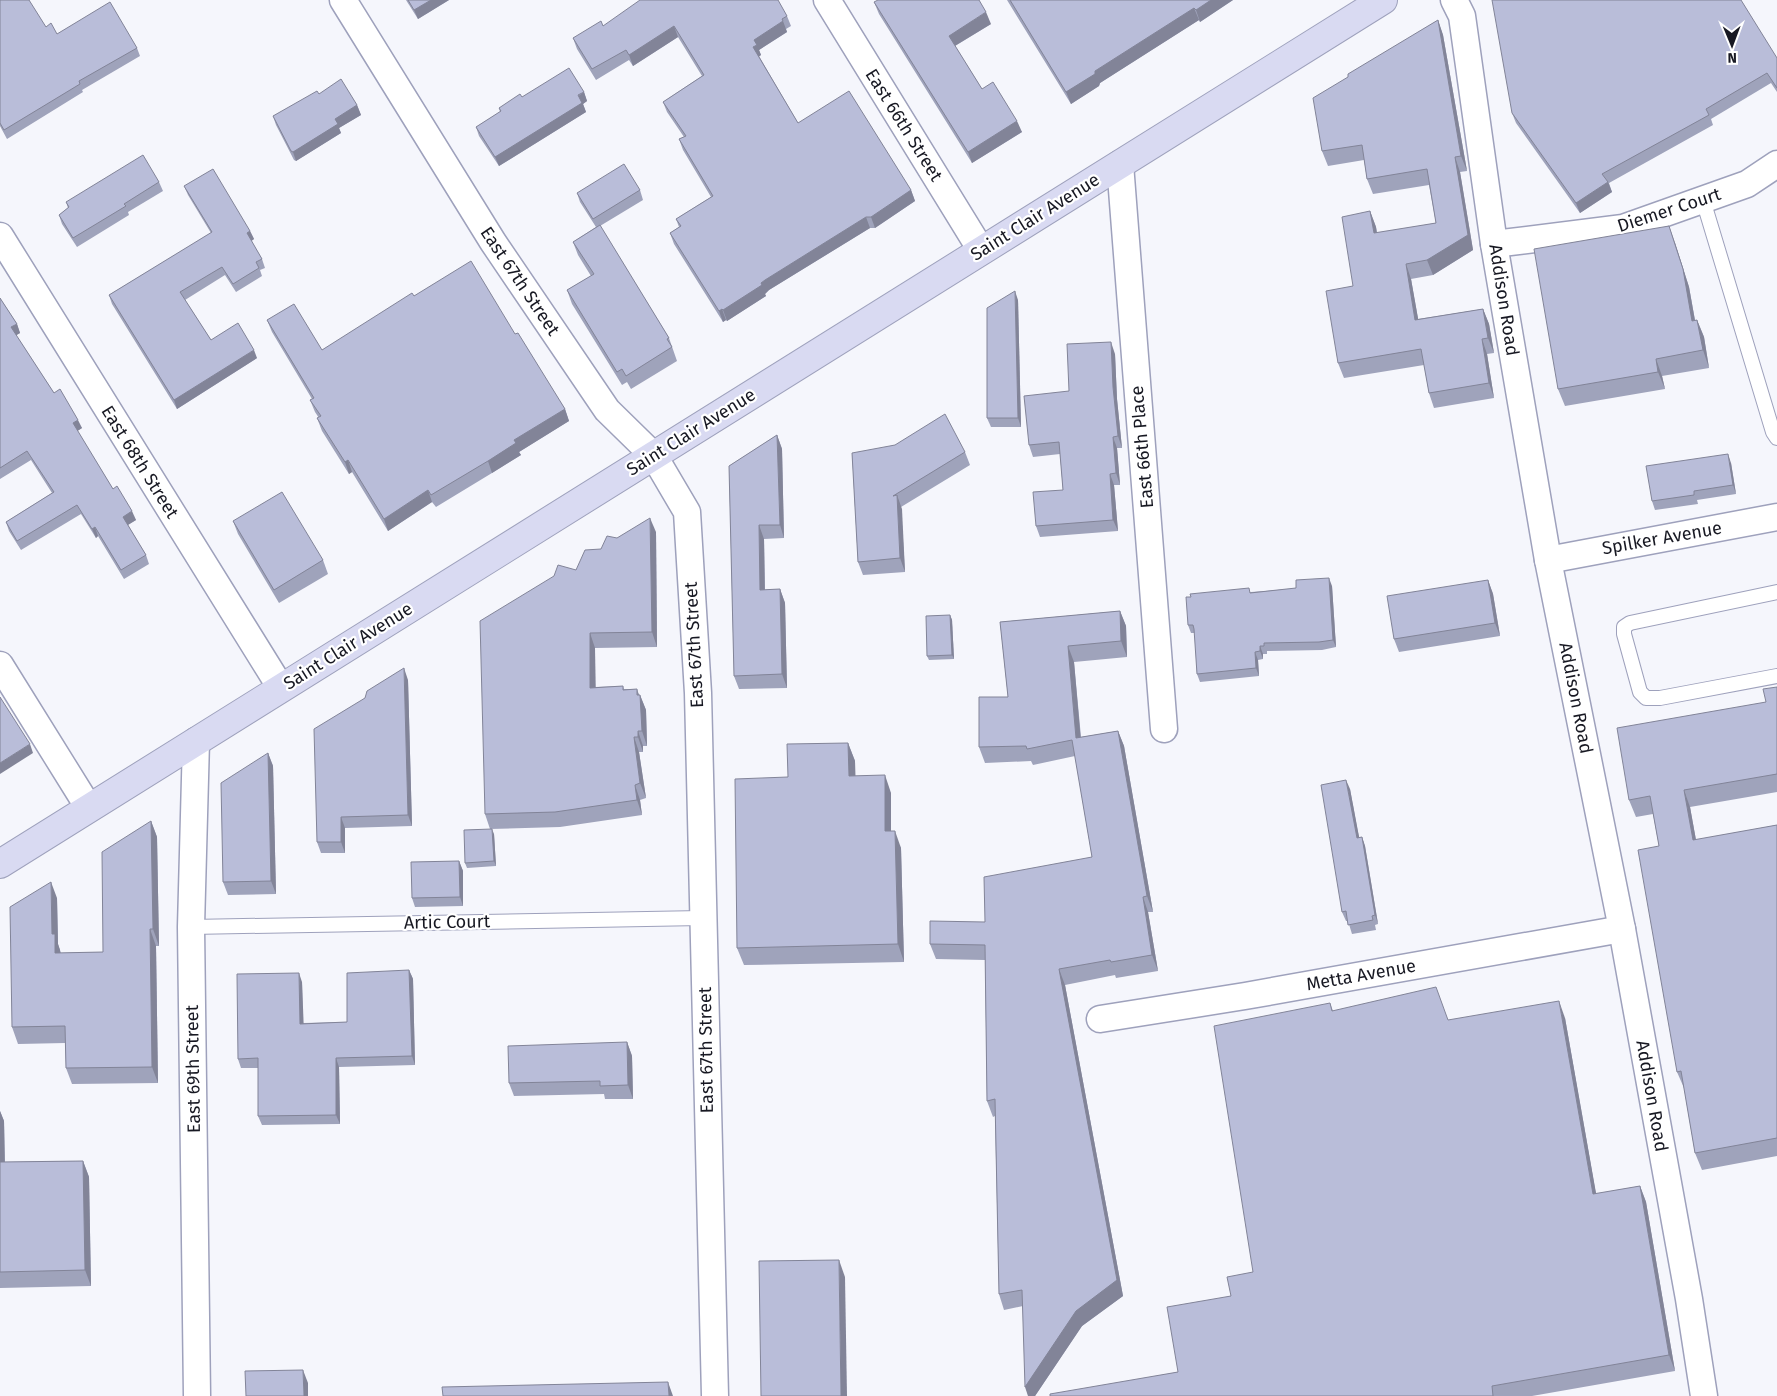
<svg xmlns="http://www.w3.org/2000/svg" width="1777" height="1396" font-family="'Fira Sans',sans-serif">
<rect width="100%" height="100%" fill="#f5f6fc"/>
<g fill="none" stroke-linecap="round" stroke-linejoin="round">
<defs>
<g id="lane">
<path d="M1703,200l70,232 4,6"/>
<path d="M1777,592l-147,31 -6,4v7l16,58 6,6h14l117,-22"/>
<path d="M191,927l511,-9"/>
</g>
<g id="street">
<path d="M343,0l150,242 114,168 47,46 33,56 11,181 17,703"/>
<path d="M827,0l154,250"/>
<path d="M1454,0l8,16 32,228 54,316 74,369 67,370 15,97"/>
<path d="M1120,164l44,565"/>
<path d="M0,236l281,452"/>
<path d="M1494,244l129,-16 124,-44 30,-20"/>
<path d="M1548,560l229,-43"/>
<path d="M0,665l89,143"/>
<path d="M196,741l-5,186 6,469"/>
<path d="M1100,1019l145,-23 377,-67"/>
</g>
<path id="secondary" d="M0,864l1383,-864"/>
</defs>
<!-- lane casing -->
<use href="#lane" stroke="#9ea1bc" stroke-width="16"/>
<!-- street casing -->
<use href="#street" stroke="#9ea1bc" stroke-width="29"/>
<!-- secondary casing -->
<use href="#secondary" stroke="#9ea1bc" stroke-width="30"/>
<!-- lane -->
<use href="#lane" stroke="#fff" stroke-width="14"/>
<!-- street -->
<use href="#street" stroke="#fff" stroke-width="26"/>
<!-- secondary -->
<use href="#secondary" stroke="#d9daf2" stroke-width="28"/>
</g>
<!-- wall -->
<g fill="#9fa3bb">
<path d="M0,0l57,34 80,14 3,8 -58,34 1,2 -76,47 -7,-13z"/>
<path d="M406,0h43l-31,19z"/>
<path d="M1007,0h226l-33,22 -1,-2 -99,63 -1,3 -28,18z"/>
<path d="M874,2l117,22 -36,22 27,43 40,43 -50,31 -93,-149z"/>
<path d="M787,16l4,10 -5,3 1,3 -28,18 2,5 -2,1 39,67 113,67 4,11 -40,27h-5l-101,62 -4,4 1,2 -39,25 -1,-1 -3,2 -49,-78 -4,-11 9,-6 -3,-8 35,-22 -28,-47 -4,-11 5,-2 -17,-25 -4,-10 39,-26 -24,-39 -45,29 -4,-6 -33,20 -19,-31 -4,-11 30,-12z"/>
<path d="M1438,20l5,15 24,136 -7,1 13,78 -40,25 -22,4 7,40 65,-10 6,15 5,29 -7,1 7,44 -60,10 -5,-15 -5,-28 -80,13 -6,-15 15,-77 17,-75 6,16 1,6 59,-10 -7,-38 -56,9 -6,-15 -3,-19 -36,6 -6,-15 26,-74z"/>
<path d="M1777,58v34l-6,-9 -60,36 2,6 -104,58 3,9 -32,21 -64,-90 -4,-10z"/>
<path d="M584,92l3,9 -4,3 3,8 -87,54 -20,-30 -3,-9 24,-15 -1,-4 23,-11z"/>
<path d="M319,94l38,11 4,10 -22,13 2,5 -45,28 -2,-1 -18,-35 -3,-9z"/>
<path d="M159,182l4,9 -35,21 1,3 -52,32 -15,-23 -3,-9 9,-7 -2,-6z"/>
<path d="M184,186l66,45 4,8 -3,2 11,18 3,9 -5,2 2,6 -26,16 -11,-17 -40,25 26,40 46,18 -80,51 -65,-105 -3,-9 102,-62 -23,-38z"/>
<path d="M640,190l3,10 -43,26 69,112 8,23 -46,28 -4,-7 -5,3 -50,-81 -5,-14 24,-14 -13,-21 -5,-13 23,-15 -16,-25 -3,-9z"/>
<path d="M1675,243l14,44 6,33h2l7,17 5,31 -47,8 3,13 -100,17 -7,-17z"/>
<path d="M414,296l101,38 50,75 4,12 -50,31 2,3 -29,18 -56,34 -4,-5 -44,29 -36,-59 -3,2 -27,-43 -5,-13h2l-4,-6 -5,-12 2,-1 -40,-67 -5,-12 55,30z"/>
<path d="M0,298l17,26 3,9 -4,2 38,58 28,35 -5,3 36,58 23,31 -8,5 18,30 3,9 -25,15 -26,-43 -2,2 -15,-24 -60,36 -12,-19 -3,-9 46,-29 -21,-33 -31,19z"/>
<path d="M1018,300l3,127h-30l-4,-9z"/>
<path d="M1115,354l2,45 5,49h-5l3,37h-6l4,46 -78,6 -4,-11 27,-36 -3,-36 -27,3 -4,-12 40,-54z"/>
<path d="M777,435l5,14 2,89 -20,1 1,51 15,-1 5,14 2,85 -48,1 -5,-13 -5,-210z"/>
<path d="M965,452l5,13 -69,42 4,65 -42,3 -5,-13 -6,-109z"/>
<path d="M1731,463l5,31 -39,6 1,4 -43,6 -3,-9z"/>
<path d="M233,521l90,39 5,14 -49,29 -41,-69z"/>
<path d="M656,532l1,115 -62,1v39l28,-1 1,3h13l2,6h1l6,15 1,36h-4v6h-4l7,46 -6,2 2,15 -82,12 -70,2 -5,-15 91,-244 25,-21 16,-11z"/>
<path d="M1488,580l5,14 7,42 -101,16 -5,-13z"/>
<path d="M1332,586l4,61 -14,3 -55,1v3h-4v5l-5,1 1,16 -59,6 -3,-8 -2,-41h-4l-3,-8 63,-33z"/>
<path d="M1120,611l6,15 1,31 -53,5 7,75 37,-6 6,15 29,166h-5l10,59 -42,7 -1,-3 -50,10 58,311 -41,30 -47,70h-7l-5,-90 -19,4 -5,-16 -4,-178 -2,1 -6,-16 -2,-141 -49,-1 -6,-15 55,-22 107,-65 -17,-101 -42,9 -2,-4 -46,2 -6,-16 29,-50 -8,-75z"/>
<path d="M950,615l2,5 2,39 -25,1 -2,-4z"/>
<path d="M408,680l4,146 -67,2v25h-24l-4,-11z"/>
<path d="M1777,687v105l-87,15 6,33 81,-15v331l-75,14 -7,-17 -11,-65 -7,-16 -18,-226 -6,-32 -17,3 -7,-17 137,-98z"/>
<path d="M848,743l7,18v15l36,17v38l10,17 3,114 -160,3 -7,-17 51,-171z"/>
<path d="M268,753l5,13 3,128 -48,1 -5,-13z"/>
<path d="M1350,789l9,49 3,-1 3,9 13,78 -3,1 1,5 -24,4 -4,-13h-2l-4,-9z"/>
<path d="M151,821l6,16 2,109h-3l2,137 -86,1 -6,-16 -1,-25 -47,1 -6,-17 45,-129 1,46 3,9 42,-1z"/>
<path d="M494,834l2,32 -29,2 -2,-5z"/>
<path d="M459,861l4,10v35l-48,1 -3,-9z"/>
<path d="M409,970l4,9 2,86 -76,2 1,57 -78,1 -4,-9v-48h-17l-3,-9 64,-77 1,41 44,-1z"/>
<path d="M1330,1003l3,8 115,9 117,-2 31,176 44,-8 6,16 29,169 -143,25h-482l128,-24 53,-76 22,-24z"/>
<path d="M627,1042l5,14 1,43h-28l-1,-5 -90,2 -5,-13z"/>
<path d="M0,1111l4,10 1,41 78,-1 6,16 2,109 -91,2z"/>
</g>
<!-- shaded-wall -->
<g fill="#828498">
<path d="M431,0h18l-31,19 -4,-9z"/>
<path d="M1211,0h22l-33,22 -4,-12z"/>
<path d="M1194,8l5,12 -99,63 -1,3 -28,18 -5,-12 29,-21z"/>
<path d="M986,12l5,12 -38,23 -4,-11z"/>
<path d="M1438,20l5,15 24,136 -6,-15z"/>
<path d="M783,21l4,11 -28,18 2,5 -4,3 -4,-11 1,-7z"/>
<path d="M674,26l4,11 -45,29 -4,-11z"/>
<path d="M584,92l3,9 -4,3 3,8 -87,54 -4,-9z"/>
<path d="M357,105l4,10 -22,13 2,5 -45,28 -3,-9 42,-33z"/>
<path d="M1017,121l5,11 -50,31 -4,-11z"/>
<path d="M1455,157l5,15 13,78 -40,25 -6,-15z"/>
<path d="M1608,182l4,10 -32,21 -4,-10z"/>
<path d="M911,190l4,11 -40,27 -4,-11z"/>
<path d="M1370,211l6,16 3,21 -5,-15z"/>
<path d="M866,217l4,11 -101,62 -4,4 1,2 -39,25 -4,-11 42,-30z"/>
<path d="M1669,226l6,17 14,44 9,51 -6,-17z"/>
<path d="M250,231l4,8 -4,3 -3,-9z"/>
<path d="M1406,264l5,15 10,56 -6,-15z"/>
<path d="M1015,291l3,9 3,127 -3,-9z"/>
<path d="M722,309l4,11 -3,2 -4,-11z"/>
<path d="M1483,309l6,15 5,29 -6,-15z"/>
<path d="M1697,320l7,17 5,31 -6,-18z"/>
<path d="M17,324l3,9 -5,3 -4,-9z"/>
<path d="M1482,339l5,15 7,44 -5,-15z"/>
<path d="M1111,342l4,12 2,45 5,49 -4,-12 -5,-49z"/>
<path d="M254,350l3,8 -80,51 -3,-9z"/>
<path d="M1656,359l6,17 3,13 -7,-17z"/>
<path d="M565,409l4,12 -50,31 2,3 -29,18 -4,-12 26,-21z"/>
<path d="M78,420l4,8 -6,4 -3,-9z"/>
<path d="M777,435l5,14 2,89 -4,-13z"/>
<path d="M1113,437l4,11 3,37 -4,-12z"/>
<path d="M1728,454l3,9 5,31 -3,-9z"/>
<path d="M348,460l4,12 -3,2 -4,-12z"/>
<path d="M1110,474l4,11 4,46 -5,-11z"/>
<path d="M428,490l4,12 -44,29 -4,-12z"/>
<path d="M897,495l5,14 3,63 -5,-14z"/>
<path d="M132,511l4,9 -10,6 -3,-9z"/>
<path d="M650,518l6,14 1,115 -5,-15z"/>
<path d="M759,525l5,14 1,64 -5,-13z"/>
<path d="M95,527l3,9 -2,2 -4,-9z"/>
<path d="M1329,578l3,8 4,61 -3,-7z"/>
<path d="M1488,580l5,14 7,42 -5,-13z"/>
<path d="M780,589l5,14 2,85 -5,-14z"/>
<path d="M1120,611l6,15 1,31 -6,-16z"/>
<path d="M950,615l2,5 2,39 -2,-4z"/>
<path d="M590,633l5,15 1,54 -6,-14z"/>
<path d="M1068,646l6,16 8,92 -6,-16z"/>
<path d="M1260,646l3,8v5l-3,-8z"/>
<path d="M1255,652l3,8 1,16 -3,-8z"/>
<path d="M404,668l4,12 4,146 -4,-11z"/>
<path d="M637,689l3,10v-4l6,15 1,36 -5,-15z"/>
<path d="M638,731l5,15v6l-5,-15z"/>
<path d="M1118,731l6,15 29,166 -6,-16z"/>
<path d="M634,737l5,15 7,46 -6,-15z"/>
<path d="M848,743l7,18 1,32 -7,-17z"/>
<path d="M30,744l3,9 -33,21v-11z"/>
<path d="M268,753l5,13 3,128 -5,-13z"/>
<path d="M885,775l6,18v55l-6,-17z"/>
<path d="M1346,780l4,9 11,58 -4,-9z"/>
<path d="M635,785l5,15 2,15 -5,-15z"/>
<path d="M1684,790l6,17 9,50 -6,-17z"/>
<path d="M341,817l4,11v25l-4,-11z"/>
<path d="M151,821l6,16 2,109 -6,-17z"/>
<path d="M492,829l2,5 2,32 -2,-5z"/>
<path d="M895,831l6,17 3,114 -6,-18z"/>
<path d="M1362,837l3,9 13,78 -3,-9z"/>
<path d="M459,861l4,10v35l-3,-9z"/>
<path d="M51,882l6,16 1,46 2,6 1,20 -6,-17 -3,-19z"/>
<path d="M1143,897l5,15 10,59 -6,-16z"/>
<path d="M150,929l6,17 2,137 -6,-16z"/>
<path d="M1059,969l6,16 58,311 -41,30 -47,70h-7l-3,-9z"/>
<path d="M409,970l4,9 2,86 -3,-9z"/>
<path d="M299,973l3,9 2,51 -4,-9z"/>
<path d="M1559,1001l6,17 34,192 -6,-16z"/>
<path d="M627,1042l5,14 1,43 -5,-14z"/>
<path d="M336,1058l3,9 1,57 -4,-9z"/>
<path d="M0,1111l4,10 1,57 -5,-14z"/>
<path d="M83,1161l6,16 2,109 -6,-16z"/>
<path d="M1640,1186l6,16 29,169 -6,-16z"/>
<path d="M839,1260l6,17 2,119h-6z"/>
<path d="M303,1370l5,13v13h-4z"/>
<path d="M668,1382l5,14h-4z"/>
</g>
<!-- building -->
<g fill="#b9bdd9" stroke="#828498">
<path d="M0,0h29l17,27 5,-4 6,11 53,-32 27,46 -58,33 1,3 -76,46 -4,-7z"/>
<path d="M408,0h23l-17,10z"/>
<path d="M640,0h138l9,16 -5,3 1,2 -29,19 3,5 -4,2 45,76 51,-32 62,99 -40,27h-5l-101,63 -4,3 1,2 -39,25 -1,-1 -3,2 -49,-78 11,-7 -5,-7 37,-23 -34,-57 7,-3 -23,-34 41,-27 -30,-49 -45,29 -3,-5 -34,19 -19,-31 28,-17 2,5z"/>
<path d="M878,0h101l7,12 -37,24 33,53 11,-7 24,39 -49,31 -94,-150z"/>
<path d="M1010,0h201l-15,10 -2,-2 -99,63v3l-29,18z"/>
<path d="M1492,0h249l36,58v30l-10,-15 -61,36 3,6 -107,59 6,8 -32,21 -64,-90z"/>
<path d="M1438,20l23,136 -6,1 13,78 -41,25 -21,4 9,56 68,-11 5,29 -6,1 7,44 -60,10 -8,-44 -83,14 -12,-72 27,-5 -11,-69 28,-6 4,22 62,-10 -9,-54 -60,10 -5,-34 -40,6 -9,-53 35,-21v-3z"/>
<path d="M569,68l15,24 -6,3 4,8 -87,54 -19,-30 25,-16 -2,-3 21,-14 2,3z"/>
<path d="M341,79l16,26 -22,14 3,5 -45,28 -2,-1 -18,-35 44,-25 2,3z"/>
<path d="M143,155l16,27 -35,22 2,2 -53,32 -14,-23 10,-8 -3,-5z"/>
<path d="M624,164l16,26 -47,29 -16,-26z"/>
<path d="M213,169l37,62 -3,2 15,26 -6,3 3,6 -26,16 -11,-17 -42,25 31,48 27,-17 16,27 -80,50 -65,-105 103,-63 -28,-46z"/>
<path d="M600,225l69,113 -2,1 5,8 -46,29 -4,-7 -5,3 -50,-82 27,-16 -21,-32z"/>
<path d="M1669,226l14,43 9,52 5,-1 6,30 -47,9 2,13 -100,17 -24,-140z"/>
<path d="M471,261l44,73 3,-1 47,76 -51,31 2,3 -28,18 -57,34 -3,-5 -44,29 -36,-59 -3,2 -28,-44 4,-2 -11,-16 4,-2 -47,-78 27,-16 28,46 90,-57 2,3z"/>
<path d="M1015,291l3,127h-31v-110z"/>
<path d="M0,298l17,26 -6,3 43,66 6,-4 18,31 -5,3 40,66 4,-3 15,25 -9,6 23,38 -25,15 -26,-43 -3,2 -15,-24 -60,36 -11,-19 48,-30 -27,-41 -27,17z"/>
<path d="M1111,342l2,45 5,49 -5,1 3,36 -6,1 3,46 -77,6 -3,-34 30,-2 -4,-48 -30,3 -5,-49 45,-5 -2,-47z"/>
<path d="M945,414l20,38 -72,44 4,-1 3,63 -42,4 -6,-109 43,-8z"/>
<path d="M777,435l3,90h-21l1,65 20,-1 2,85 -48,2 -5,-210z"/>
<path d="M1728,454l5,31 -39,6v4l-42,6 -6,-35z"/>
<path d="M282,492l41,68 -49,30 -41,-69z"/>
<path d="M650,518l2,114 -62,1v55l33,-2v4l14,-1v6h3l2,36h-4v6h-4l6,46 -5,2 2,15 -82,12 -70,2 -5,-193 74,-45 4,-11 18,5 9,-20 16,-1 6,-13 10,2z"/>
<path d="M1329,578l4,62 -14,2 -55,1v3h-4v5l-5,1 1,16 -59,6 -3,-45 -1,-4h-5l-2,-28h5l-1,-3 59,-6 1,5 46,-5v-8z"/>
<path d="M1488,580l7,43 -101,16 -7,-43z"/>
<path d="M1120,611l1,30 -53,5 8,92 42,-7 29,165 -4,1 9,58 -41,7 -1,-2 -51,9 58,311 -41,31 -51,76 -3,-97 -23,4 -4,-195 -8,2 -2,-156 -55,-1v-23l55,1 -1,-45 108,-20 -20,-117 -45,9 -1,-3 -47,1v-50h29l-8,-75z"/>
<path d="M950,615l2,40 -25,1 -1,-40z"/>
<path d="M404,668l4,147 -67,2v25h-24l-3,-113 51,-31 2,-7z"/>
<path d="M1777,687v87l-93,16 9,50 84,-15v313l-82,15 -14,-82 -4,1 -39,-222 21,-4 -9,-50 -21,4 -12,-72 149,-26 -3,-13z"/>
<path d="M0,697l30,47 -30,19z"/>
<path d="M848,743l1,33 36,-1v56h10l3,113 -161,4 -2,-169 53,-2 -1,-33z"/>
<path d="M268,753l3,128 -48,1 -2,-99z"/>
<path d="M1346,780l11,58 5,-1 13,78 -3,1 1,4 -25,5 -2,-14 -4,1 -21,-127z"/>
<path d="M151,821l2,108h-3l2,138 -86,1 -1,-42 -53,1 -2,-120 41,-25 1,52h3v19l48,-1 -1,-100z"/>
<path d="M492,829l2,32 -29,2 -1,-33z"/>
<path d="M459,861l1,36 -48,1 -1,-36z"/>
<path d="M409,970l3,86 -76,2v57l-78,1v-58l-20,1 -1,-85 62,-1 1,51 47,-2v-49z"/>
<path d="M1436,987l12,33 111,-19 34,193 47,-8 29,169 -177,31 1,10h-443v-2l128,-22 -11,-65 64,-11 -4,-19 26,-5 -39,-246 116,-23 2,8z"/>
<path d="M627,1042l1,43 -28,1v-5l-91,2 -1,-37z"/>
<path d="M83,1161l2,109 -85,2v-110z"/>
<path d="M839,1260l2,136h-80l-2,-135z"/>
<path d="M303,1370l1,26h-58l-1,-25z"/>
<path d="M668,1382l1,14h-226l-1,-9z"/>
</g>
<g text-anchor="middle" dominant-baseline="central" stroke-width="4.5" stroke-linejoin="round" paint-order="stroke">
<!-- street labels -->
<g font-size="18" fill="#171822" stroke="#fff">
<text transform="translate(904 125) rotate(58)">East 66th Street</text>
<text transform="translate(1669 210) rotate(-18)">Diemer Court</text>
<text transform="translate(1035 217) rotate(-32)">Saint Clair Avenue</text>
<text transform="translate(520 281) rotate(56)">East 67th Street</text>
<text transform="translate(1504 300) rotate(81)">Addison Road</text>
<text transform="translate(691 432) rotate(-32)">Saint Clair Avenue</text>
<text transform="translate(1142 447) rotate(-95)">East 66th Place</text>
<text transform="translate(140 462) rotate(58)">East 68th Street</text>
<text transform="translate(1662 538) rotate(-10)">Spilker Avenue</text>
<text transform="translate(694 645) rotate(-93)">East 67th Street</text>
<text transform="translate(348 646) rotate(-32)">Saint Clair Avenue</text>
<text transform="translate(1576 698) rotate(79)">Addison Road</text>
<text transform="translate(447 922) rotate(-1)">Artic Court</text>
<text transform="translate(1361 975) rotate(-10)">Metta Avenue</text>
<text transform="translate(706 1050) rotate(-91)">East 67th Street</text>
<text transform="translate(193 1069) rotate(-91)">East 69th Street</text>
<text transform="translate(1652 1096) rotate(80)">Addison Road</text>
</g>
</g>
<!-- north arrow -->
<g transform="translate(1732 45) rotate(179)" stroke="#ffffff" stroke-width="4" paint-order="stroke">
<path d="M0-4L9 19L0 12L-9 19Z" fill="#171822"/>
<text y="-8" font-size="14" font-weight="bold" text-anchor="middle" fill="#171822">N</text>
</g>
</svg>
